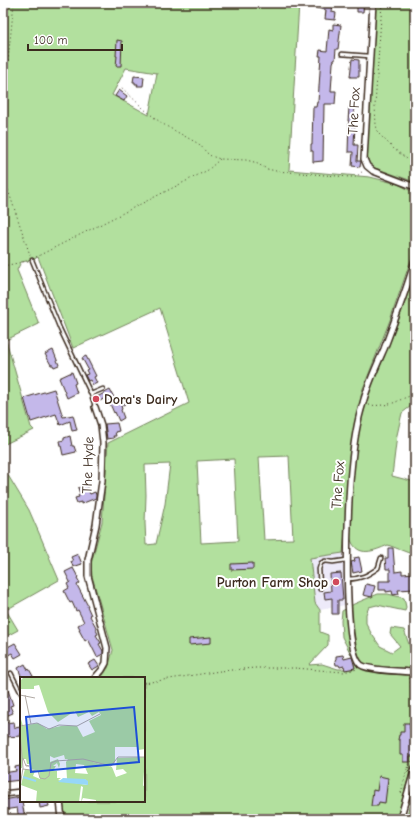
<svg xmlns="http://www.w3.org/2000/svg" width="418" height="822" font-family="'Comic Neue',sans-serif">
<rect width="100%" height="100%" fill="#fff"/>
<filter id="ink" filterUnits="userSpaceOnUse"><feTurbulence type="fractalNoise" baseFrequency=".025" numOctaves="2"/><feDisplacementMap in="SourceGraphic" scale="8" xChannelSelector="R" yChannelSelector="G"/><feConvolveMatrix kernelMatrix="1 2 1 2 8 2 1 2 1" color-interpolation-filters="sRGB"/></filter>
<g filter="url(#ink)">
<!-- built -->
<path fill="#edeaf9" d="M343,553l2,52 -25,5 -5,-7 -5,-45z"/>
<!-- green -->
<g fill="#b2e09e" stroke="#76855e" fill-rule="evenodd">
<path d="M3,3h296l-10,167 81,7 28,7 17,9v55l-25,72 -28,71 -1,6 15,-21 20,-49 19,-54v130l-13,10 -5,22 -5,41 23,6v71h-6l-21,-8c-14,6 -30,13 -37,-5 -2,-6 -3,-13 -5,-19l-3,32 -33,5 5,45 5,7v22l8,3v10l-19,20 13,-1 16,5h16l1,-7 -13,-25 -1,-16 1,-10 12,-7 24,-10h10l16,4 2,9 -1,4 -28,-6 -8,2 -3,7v9l5,10 9,13 12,6 8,-6 -10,-12 1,-6 13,2 7,20 4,1v18l-28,4 28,3v88l-5,8 -12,43 -12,-1 -3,5h-319l-2,-18h82v-123h-43l7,-10 5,-18 -21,-74 -1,-12 11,-42 6,-79 81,-40 -29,-95 -87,40 -35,-91 -6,3 -11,2 -4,8 22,54 -33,16 25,87 3,3 -31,15zM126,68l31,5 -8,42 -37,-20zM289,456l4,83 -29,1 -5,-83zM234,459l4,82 -37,2 -4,-82zM170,464l-5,40 -9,40 -10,1 -1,-22 1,-28 -1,-30z"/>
<path d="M376,3h39v179l-40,-14 -6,-5 -2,-9z"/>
<path d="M3,467l26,43 10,23 20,47 -53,30 12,20 -15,8z"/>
<path d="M411,799l4,1v19h-9z"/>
</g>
<!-- building -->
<g fill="#c4b8ea" stroke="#3b2a1e">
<path d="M317,3h16l-1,9 4,1 -1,7 -10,-1 1,-9 -10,-2z"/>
<path d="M357,3h7l-1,9h-6z"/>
<path d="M333,24l8,1 -3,24h-2l-1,11h-1l-1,3 -2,28h5l-1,13h-11l-1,57 -10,1v-11h-2v-7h1l1,-37h3l1,-5h1l3,-46h-2l1,-6 7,1 2,-22 4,1z"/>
<path d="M117,40l5,1 -1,25h-5l1,-10h-1z"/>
<path d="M352,59l7,1v17h-9z"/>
<path d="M134,76l10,1 -1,9h-6l1,-2h-3v-2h-2z"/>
<path d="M119,90l8,6 -3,5 -9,-5z"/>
<path d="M349,107h5l1,18 -1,20h4l-1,16h4l-1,6 -8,-1 1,-14h-5l1,-31h-1z"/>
<path d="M53,350l6,15 -5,2 -1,-2h-2l-6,-11z"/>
<path d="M86,356l10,20 -2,1 3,6 -4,2 -3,-5 -2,1 -3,-6 3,-1 -2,-4 2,-1 -6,-11z"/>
<path d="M72,372l4,11 -2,1 3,9 -10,5 -8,-20z"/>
<path d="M54,389l9,28 10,-2 4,15 -5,1 -2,-10 -10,4 -4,-11 -25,8 -7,-24z"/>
<path d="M110,390l6,11 6,-3 3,6 -4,2 1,3 -1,1 3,8 -5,3 -4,-9 -1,1 -7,-16 -7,4 -3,-4z"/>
<path d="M117,423l2,8 -4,1 1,4h-3l1,2 -7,1 -2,-15z"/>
<path d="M70,436l2,10h2l2,6 -13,3 -3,-14 4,-1v-2z"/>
<path d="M86,485l4,9 5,-2 1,3v3l-15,6v-2l-4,1 -2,-5 4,-1 -1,-2 2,-1 -2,-6z"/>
<path d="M388,548h5l1,13 1,11 7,-1v3l13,-1v16l-17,1 1,4 -6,1 -1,-4 -6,1v-2h-7v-9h11v-12h-4l-1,-11h3z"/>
<path d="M78,554l4,10 -9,3 -2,-6h2l-2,-4z"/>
<path d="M359,557l3,14 -9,2 -2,-11 4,-1 -1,-3z"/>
<path d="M253,563v6l-22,1v-6z"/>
<path d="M73,568l5,9 -1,1 3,5 -3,2 11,21h-1l4,9 -1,1 7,13 -1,1 2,4 -2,1 5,8 -2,1 4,7v3l-6,3 -9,-18 -3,2 -6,-11 1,-1 -2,-4 6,-3 -6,-12 -2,1 -4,-9 -2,1 -6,-12 5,-3 -2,-4 3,-2 -5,-10z"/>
<path d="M341,573l2,27h-5v14h-6v-16l-7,1 -1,-7 7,-1 -1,-17z"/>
<path d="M366,584l9,2 -3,11 -9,-2z"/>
<path d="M211,637v6l-22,2v-6z"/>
<path d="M15,643l7,11 -7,4 -3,-5 -4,2 -4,-6z"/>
<path d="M343,655l1,4 8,-2 3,11 -10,2 -1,-4 -4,1 -1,-2h-3l-1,-5 1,-1v-3z"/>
<path d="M95,660l4,6 -7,4 -4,-6z"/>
<path d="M25,664l3,6 1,-1 5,9h-12l-4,-10z"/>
<path d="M8,690l5,15 -3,1 3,7 -10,4v-25z"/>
<path d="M14,722l1,6 5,-1 1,9 -15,1 -2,-14z"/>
<path d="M404,723h6v6h5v27h-5v6h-7v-7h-3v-15h-2l1,-5h1v-3h4z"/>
<path d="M20,766l1,14 -18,2v-9l13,-2 -1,-4z"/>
<path d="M379,776l9,2 -3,25 -6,-1 -1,4h-7l2,-16 4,1z"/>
<path d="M21,797v4h1l3,18h-6l-2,-11 -14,2v-10z"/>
<path d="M39,801h9l1,5 -9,2z"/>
</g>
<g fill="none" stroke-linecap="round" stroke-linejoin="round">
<defs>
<g id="service">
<path d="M342,54l27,2"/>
<path d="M32,260l28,69 31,65 4,12"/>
<path d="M91,394l12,-5"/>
<path d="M348,579c13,0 20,-4 30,-11l3,-10"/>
<path d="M320,589l-1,-20 2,-6 4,-2 8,1 14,-2"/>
<path d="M11,673l10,20"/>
<path d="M3,816v3"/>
</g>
<g id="minor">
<path d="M373,3l-9,156 3,7 6,5 42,16"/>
<path d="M415,261c-9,29 -20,59 -31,88 -8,18 -16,35 -21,54 -7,21 -10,46 -12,68 -3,29 -10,179 10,194 9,6 42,6 54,7"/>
<path d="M95,678l7,-8 4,-7 1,-15 -10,-38 -9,-34v-16l8,-35 6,-44 1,-38 -2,-18 -6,-18"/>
<path d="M3,794l18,-2"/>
<path d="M60,801l2,18"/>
<path d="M400,819l15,-51"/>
</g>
</defs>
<!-- service casing -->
<use href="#service" stroke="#3b2a1e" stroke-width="5.5"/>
<!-- minor casing -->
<use href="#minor" stroke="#3b2a1e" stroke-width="8"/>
<!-- path -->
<g stroke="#3b2a1e" stroke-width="1" stroke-dasharray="1 3" stroke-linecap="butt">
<path d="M382,3l-7,103 1,19 2,8 16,16 21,16"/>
<path d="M119,85l25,24 12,10 10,7 33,18 8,9 4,3 9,3 26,1 8,2 13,7 9,2 73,6h7l8,-7"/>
<path d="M3,97l3,-18 8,-76"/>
<path d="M3,175l27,80"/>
<path d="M36,257l172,-87 12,-11"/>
<path d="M3,266l25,-5"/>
<path d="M369,405c9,1 19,0 27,-3 6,-3 12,-6 19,-7"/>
<path d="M410,678l3,26 2,9"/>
<path d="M144,683l76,-12 35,-3h40l48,4 15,-3"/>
<path d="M408,772l-1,-7 4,-3 4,-4"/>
<path d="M401,793l6,-24"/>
</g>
<!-- service -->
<use href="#service" stroke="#fff" stroke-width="2.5"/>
<!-- minor -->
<use href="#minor" stroke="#fff" stroke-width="5"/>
</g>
</g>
<!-- markers -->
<g fill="#d1495b" stroke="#fff" stroke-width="1.5">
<circle cx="96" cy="399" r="4"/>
<circle cx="336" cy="582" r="4"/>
</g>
<g text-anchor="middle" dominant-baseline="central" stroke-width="4" stroke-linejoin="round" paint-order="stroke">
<!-- street labels -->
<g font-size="14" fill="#3b2a1e" stroke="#fff">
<text transform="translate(354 111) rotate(-87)">The Fox</text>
<text transform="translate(88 465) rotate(-88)">The Hyde</text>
<text transform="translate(338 485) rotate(-86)">The Fox</text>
</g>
<!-- poi labels -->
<g font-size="14" font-weight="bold" fill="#3b2a1e" stroke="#fff" text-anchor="start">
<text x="104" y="399">Dora's Dairy</text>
<text x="328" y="582" text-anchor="end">Purton Farm Shop</text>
</g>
</g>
<!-- overview -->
<g transform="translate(20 677)">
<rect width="125" height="125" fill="#fff"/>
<path d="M4,0h121v72l-7,1v-3h-23v15l-3,4 -23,-5 23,6 4,10 11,-4 -4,-4 -7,1 1,-12 28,-1 -2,29 2,-1v17h-49v-2l-13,-2 -2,4 2,-15 -2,-1 -2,16h-43l1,-11 -16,-6 4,-16 10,2 -2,5 7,3 -1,-8 -8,-2 -1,-5h-3l-1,-5h-3l-1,9h-2v-52l3,10 15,-3 9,6 14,-3h16l6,11 12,-5 -6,-11 12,-6 -2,-3 -7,4 -3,-4 -11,5 -3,-6 -17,11 -10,-10 -9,-27 -5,1v3h-14v-8zM44,78l1,4h3l-2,3 1,17h18l2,6 -29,-5 3,-2h-4v-7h-4l3,-5h-3l4,-3 2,5 1,-4 -2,-5 -8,3v-6l4,2zM56,87l8,1 4,9 -13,-1z" fill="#b2e09e" fill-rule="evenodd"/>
<path d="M43,101l22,1 3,2v4l-30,-3z" fill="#96d7f8"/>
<path fill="none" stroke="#96d7f8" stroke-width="2" d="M3,100l13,4"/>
<path fill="none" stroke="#b1aaa5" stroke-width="1" d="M0,18l15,3M5,18l6,29M0,49l17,-3 12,6 10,-4 18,1 23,-12M0,55l3,36 -3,18M3,81l3,8h3l-3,-1M3,92l15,2 2,7 5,1 4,-3 2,-13 5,-2 27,-2 28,7 7,-9h27"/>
<path fill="#1d4ed8" fill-opacity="0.15" stroke="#1d4ed8" stroke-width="2" d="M114,30l5,55 -108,10 -5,-55z"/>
<rect width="125" height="125" fill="none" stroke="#3b2a1e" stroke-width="2"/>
</g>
<!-- margin -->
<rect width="418" height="822" fill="none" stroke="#fff" stroke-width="16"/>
<rect x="8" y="8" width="402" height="806" fill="none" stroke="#3b2a1e" stroke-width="1.5" filter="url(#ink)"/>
<!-- scale -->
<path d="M28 44v6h94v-6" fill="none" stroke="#3b2a1e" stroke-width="2"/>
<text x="34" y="44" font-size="12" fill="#3b2a1e" stroke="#ffffff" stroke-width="3" paint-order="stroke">100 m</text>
</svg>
